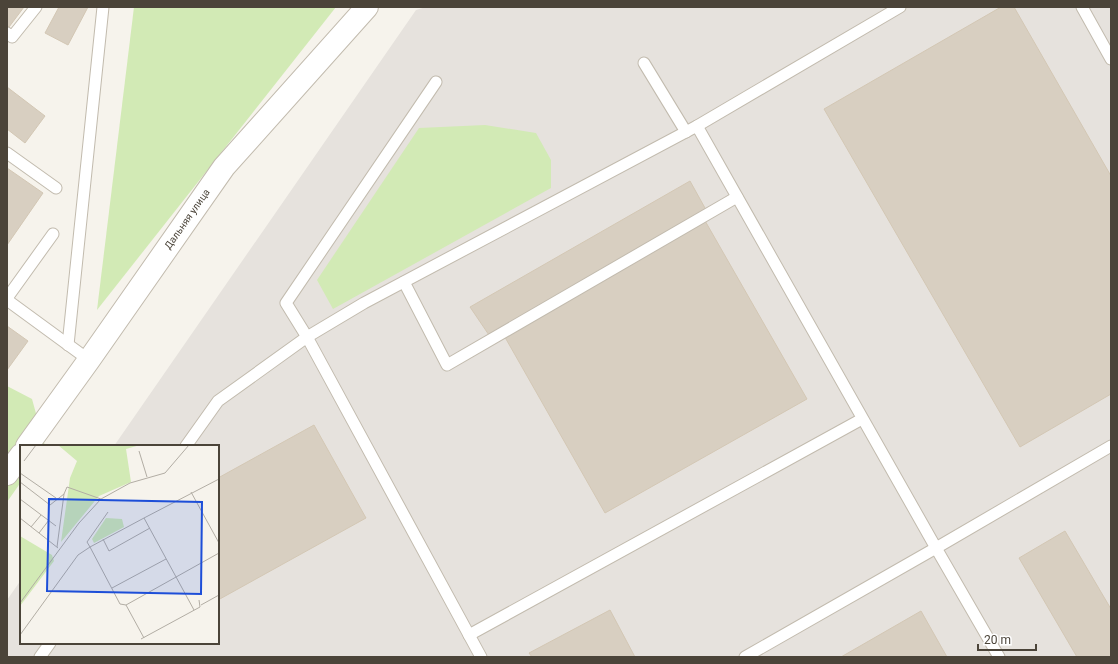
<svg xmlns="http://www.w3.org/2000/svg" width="1118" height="664" font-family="Roboto,sans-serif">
<rect width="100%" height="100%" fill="#f6f3ec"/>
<!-- industrial -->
<path fill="#e6e2dd" d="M426,7h685v650h-1104v-57l14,-20v63h197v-197h-104l302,-436z"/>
<!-- green -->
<g fill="#d2eab5">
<path d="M134,7h202l-239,303z"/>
<path d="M485,125l51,8 15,27v28l-218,121 -16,-29 102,-152z"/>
<path d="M7,386l25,13 13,47h-24v36l-14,20z"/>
</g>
<!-- building -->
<g fill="#d8cfc1" stroke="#d3c7b4">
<path d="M7,7h17l-15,20 -2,-2z"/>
<path d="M59,7h29l-20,38 -23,-12z"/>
<path d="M1001,7h13l97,169v218l-91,53 -196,-338z"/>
<path d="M7,87l38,29 -20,27 -18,-14z"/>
<path d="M7,168l36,25 -36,52z"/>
<path d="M690,181l20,36 -6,2 103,180 -202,114 -103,-181 -11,6 -21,-31z"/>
<path d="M7,326l21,15 -21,29z"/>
<path d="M314,425l52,93 -148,82v-122z"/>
<path d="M1065,531l46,78v48h-34l-58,-99z"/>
<path d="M610,610l25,47h-103l-3,-4z"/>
<path d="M921,611l26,46h-106z"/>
</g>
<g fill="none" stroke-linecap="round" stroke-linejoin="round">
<defs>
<g id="service">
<path d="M1082,7l29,52"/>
<path d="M7,33l5,4 24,-30"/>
<path d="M644,63l42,69"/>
<path d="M436,82l-150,221 21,34 57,-34 333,-177 239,422 63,109"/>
<path d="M697,126l203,-119"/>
<path d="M7,153l49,35"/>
<path d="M404,282l43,83 290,-168"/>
<path d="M7,298l46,-64"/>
<path d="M7,300l82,60"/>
<path d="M68,345l35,-338"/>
<path d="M186,446l32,-45 89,-64 174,320"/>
<path d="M469,635l393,-216"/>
<path d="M40,657l10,-14"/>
<path d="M745,657l191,-109 175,-102"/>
</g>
<g id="minor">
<path d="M27,446l62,-86 135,-193 143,-160"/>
<path d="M7,474l14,-19"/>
</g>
</defs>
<!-- service casing -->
<use href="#service" stroke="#c2bbae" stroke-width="13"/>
<!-- minor casing -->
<use href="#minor" stroke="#c2bbae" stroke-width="24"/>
<!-- service -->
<use href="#service" stroke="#fff" stroke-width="11"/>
<!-- minor -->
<use href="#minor" stroke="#fff" stroke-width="22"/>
</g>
<g text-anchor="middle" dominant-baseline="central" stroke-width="3" stroke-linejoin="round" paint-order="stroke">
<!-- street labels -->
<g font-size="10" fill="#4b4439" stroke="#fff">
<text transform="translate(187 219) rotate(-55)">Дальняя улица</text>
</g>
</g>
<!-- overview -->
<g transform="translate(20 445)">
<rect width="199" height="199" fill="#f6f3ec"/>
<path d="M38,0h82l-14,4 5,33 -32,14 -38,46 9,-64 7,-17zM86,73l16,1 2,8 -30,16 -2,-4zM0,91l32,19 2,6 -34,45z" fill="#d2eab5"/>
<path fill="none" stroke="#b2ada4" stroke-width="1" d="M119,6l8,26M4,16l12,-16M0,28l36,25M0,37l30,23 14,-11 3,-7 34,12M171,47l28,51M0,54l36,27M88,67l-21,30 3,5 54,-29 50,92M0,73l38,30M124,73l75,-39M11,82l10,-12M19,88l10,-13M83,94l6,12 41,-23M37,102l7,-53M92,143l54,-29M0,158l59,-80 22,-24 29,-16 35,-10 24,-28M106,160l93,-52M181,160l18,-10M0,190l58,-80 12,-8 30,57 6,1 18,33M121,194l59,-32 -1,-7"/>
<path fill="#1d4ed8" fill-opacity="0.15" stroke="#1d4ed8" stroke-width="2" d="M29,54l153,3 -1,92 -154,-3z"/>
<rect width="199" height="199" fill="none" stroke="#4b4439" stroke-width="2"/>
</g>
<!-- border -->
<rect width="1118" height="664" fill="none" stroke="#4b4439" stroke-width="16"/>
<!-- scale -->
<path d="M978 644v6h58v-6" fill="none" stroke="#4b4439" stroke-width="2"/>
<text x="984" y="644" font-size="12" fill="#4b4439" stroke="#ffffff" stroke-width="3" paint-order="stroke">20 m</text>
</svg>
